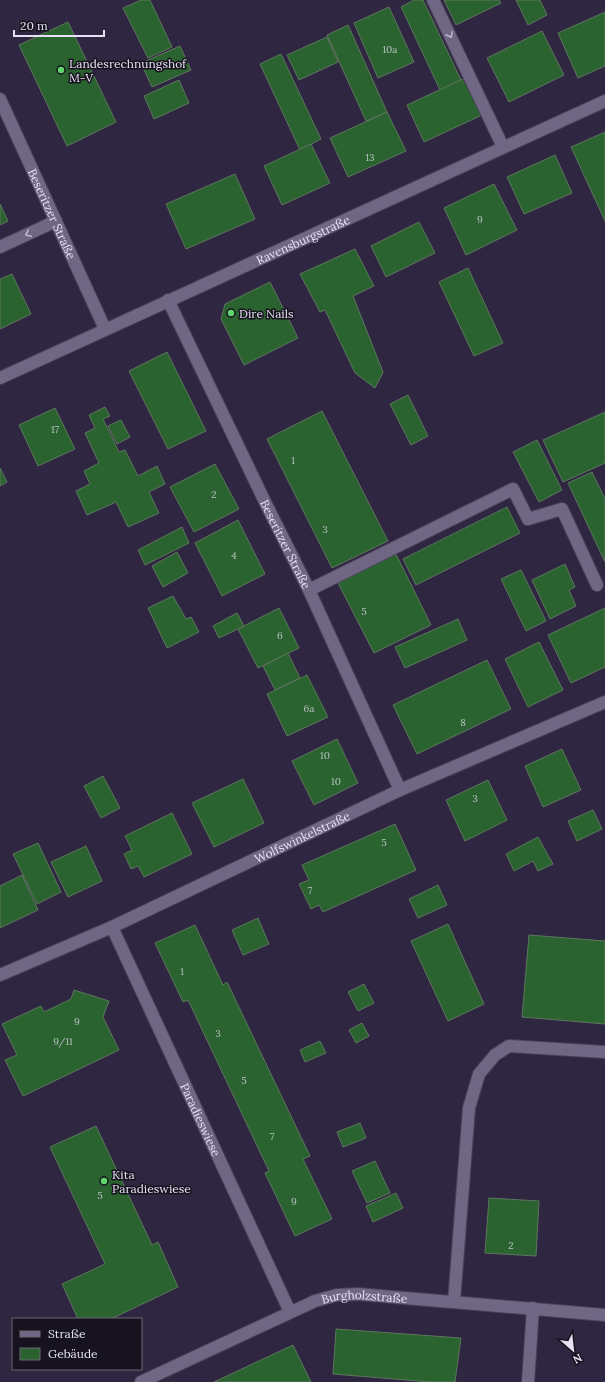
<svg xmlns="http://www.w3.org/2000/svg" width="605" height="1382" font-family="Lora,serif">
<rect width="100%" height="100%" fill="#2f2741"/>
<!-- building -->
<g fill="#2a6330" stroke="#5e765e">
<path d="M141,0h9l22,47 -24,11 -25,-50z"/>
<path d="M414,0h9l38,80 -21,10 -39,-83z"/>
<path d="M444,0h55l2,3 -45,22z"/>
<path d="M516,0h24l7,15 -19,10z"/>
<path d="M389,7l25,55 -36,16 -24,-55z"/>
<path d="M605,12v54l-27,12 -20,-45z"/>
<path d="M68,22l48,100 -49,24 -48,-101z"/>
<path d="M348,25l39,87 -21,9 -39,-86z"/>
<path d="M542,31l22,44 -55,27 -22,-44z"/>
<path d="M327,37l11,25 -39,18 -12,-25z"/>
<path d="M180,46l11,24 -39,17 -11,-24z"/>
<path d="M281,54l40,85 -21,11 -40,-86z"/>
<path d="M465,78l17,37 -58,27 -17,-37z"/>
<path d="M179,80l10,23 -35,16 -10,-23z"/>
<path d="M387,112l19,39 -58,26 -18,-39z"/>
<path d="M605,132v89l-34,-74z"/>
<path d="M311,144l19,39 -48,22 -18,-39z"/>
<path d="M555,155l17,38 -48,21 -17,-37z"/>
<path d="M235,174l20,45 -69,30 -20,-45z"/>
<path d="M494,184l23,46 -51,25 -22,-47z"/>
<path d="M0,204l8,17 -8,4z"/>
<path d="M419,222l16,31 -49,24 -15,-31z"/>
<path d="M355,249l19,37 -21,10 30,76 -8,16 -20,-15 -30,-63 -5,2 -20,-38z"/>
<path d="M468,268l35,75 -29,13 -35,-74z"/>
<path d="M12,274l19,40 -31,15v-50z"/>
<path d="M270,282l28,56 -54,27 -23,-46 4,-15z"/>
<path d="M167,352l39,79 -38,18 -39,-78z"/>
<path d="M408,395l20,41 -17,9 -21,-41z"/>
<path d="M105,407l5,9 -7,3 16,33 6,-2 13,26 19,-10 8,18 -16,8 10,21 -31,14 -12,-25 -29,13 -11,-24 14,-7 -6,-13 15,-8 -14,-30 10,-5 -6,-13z"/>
<path d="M55,408l20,41 -37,17 -19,-41z"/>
<path d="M322,411l66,130 -56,27 -65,-129z"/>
<path d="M605,412v51l-42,19 -20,-42z"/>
<path d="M121,420l9,17 -13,7 -9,-18z"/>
<path d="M537,440l25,50 -23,12 -26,-50z"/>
<path d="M215,464l24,45 -45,23 -24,-45z"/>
<path d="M0,468l7,14 -7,4z"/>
<path d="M592,472l13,27v63l-37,-79z"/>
<path d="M507,507l13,26 -104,52 -13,-26z"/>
<path d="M238,520l27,54 -43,22 -27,-53z"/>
<path d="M182,527l7,16 -44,22 -7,-15z"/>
<path d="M177,552l11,21 -25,14 -11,-21z"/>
<path d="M396,554l35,71 -57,28 -36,-70z"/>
<path d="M565,564l10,23 -6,3 7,16 -26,13 -18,-39z"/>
<path d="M521,570l25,51 -20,10 -25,-52z"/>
<path d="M173,596l13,23 5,-2 8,15 -32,16 -19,-40z"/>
<path d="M279,608l20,40 -41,20 -20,-39z"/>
<path d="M605,608v59l-34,16 -23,-48z"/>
<path d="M237,613l7,13 -25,12 -6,-12z"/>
<path d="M458,619l9,21 -62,28 -10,-21z"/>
<path d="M539,642l24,48 -35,17 -23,-48z"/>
<path d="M288,653l12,25 -25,12 -12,-24z"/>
<path d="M487,660l24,49 -94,45 -24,-49z"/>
<path d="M307,675l21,42 -41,19 -20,-42z"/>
<path d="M337,739l21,44 -44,22 -22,-44z"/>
<path d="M562,749l19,41 -38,17 -18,-41z"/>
<path d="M103,776l17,32 -19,10 -17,-32z"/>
<path d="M243,779l21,44 -50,24 -22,-44z"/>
<path d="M488,780l19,40 -42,21 -19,-41z"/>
<path d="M593,810l9,19 -25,12 -9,-20z"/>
<path d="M172,813l20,41 -48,23 -6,-11 -7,3 -7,-15 8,-4 -7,-14z"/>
<path d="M395,824l21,46 -93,42 -4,-7 -8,4 -12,-25 10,-4 -7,-15z"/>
<path d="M538,837l15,27 -15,7 -5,-10 -19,10 -8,-17z"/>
<path d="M38,843l23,49 -24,12 -24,-50z"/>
<path d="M86,846l16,35 -34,16 -17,-35z"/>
<path d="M22,875l16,35 -38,18v-42z"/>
<path d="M438,885l9,20 -29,13 -9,-19z"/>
<path d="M258,918l11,26 -26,11 -11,-25z"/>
<path d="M448,924l36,80 -36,17 -37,-80z"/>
<path d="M195,925l28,60 4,-3 83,174 -7,3 29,60 -37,17 -30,-63 4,-2 -81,-171 -5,2 -28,-59z"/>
<path d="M529,935l76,6v83l-83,-7z"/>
<path d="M364,984l10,19 -16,8 -10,-19z"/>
<path d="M74,990l35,11 -6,16 16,33 -96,46 -18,-36 12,-5 -15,-31 39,-18 3,6 15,-7 12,-6z"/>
<path d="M362,1023l7,13 -13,7 -7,-13z"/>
<path d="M320,1041l6,12 -21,9 -5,-12z"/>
<path d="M360,1123l6,15 -23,9 -6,-15z"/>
<path d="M96,1126l56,119 6,-3 20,45 -67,32h-33l-16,-35 43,-20 -55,-117z"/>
<path d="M375,1161l15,32 -23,10 -15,-32z"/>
<path d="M396,1193l7,15 -30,14 -7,-16z"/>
<path d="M489,1198l50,3 -3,55 -51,-3z"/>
<path d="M336,1329l125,9 -6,44h-25l-97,-8z"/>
<path d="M293,1345l18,37h-97z"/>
</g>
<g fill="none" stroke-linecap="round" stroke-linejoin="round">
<defs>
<g id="service">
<path d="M433,0l70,147"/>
<path d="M0,247l56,-26"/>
<path d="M309,590l204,-101 15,30 34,-10 35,76"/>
<path d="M454,1302l15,-194 10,-34 16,-19 14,-9 96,6"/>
<path d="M528,1382l5,-74"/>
</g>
<g id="minor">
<path id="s1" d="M0,99l105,230"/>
<path id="s2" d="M168,300l98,204 43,86 91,200"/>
<path id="s3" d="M0,378l605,-277"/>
<path id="s4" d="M112,927l178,385"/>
<path id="s5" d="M0,975l112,-48 288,-137 205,-88"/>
<path id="s6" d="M141,1382l174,-81 22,-6 21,-1 247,21"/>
</g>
</defs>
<!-- service casing -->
<use href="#service" stroke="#4a4258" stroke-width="14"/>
<!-- minor casing -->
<use href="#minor" stroke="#4a4258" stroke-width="14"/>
<!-- service -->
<use href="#service" stroke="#706785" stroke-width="12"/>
<!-- minor -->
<use href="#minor" stroke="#706785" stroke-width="12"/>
</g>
<!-- one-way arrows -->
<defs><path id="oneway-chevron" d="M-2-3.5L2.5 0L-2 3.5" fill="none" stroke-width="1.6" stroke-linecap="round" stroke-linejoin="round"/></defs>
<g stroke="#bdb7cc">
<use href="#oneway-chevron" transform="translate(450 35) rotate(64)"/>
<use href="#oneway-chevron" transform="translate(28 234) rotate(155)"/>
</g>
<!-- markers -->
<g fill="#5fd56b" stroke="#16131e" stroke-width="1.5">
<circle cx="61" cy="70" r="4"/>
<circle cx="231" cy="313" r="4"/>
<circle cx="104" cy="1181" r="4"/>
</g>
<g text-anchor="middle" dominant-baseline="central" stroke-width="3" stroke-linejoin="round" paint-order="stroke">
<!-- number labels -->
<g font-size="10" fill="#b8c2c2">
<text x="390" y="49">10a</text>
<text x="370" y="157">13</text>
<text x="480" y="219">9</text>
<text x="55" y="429">17</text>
<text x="293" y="460">1</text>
<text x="214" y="494">2</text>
<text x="325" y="529">3</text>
<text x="234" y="555">4</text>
<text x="364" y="611">5</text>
<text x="280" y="635">6</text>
<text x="309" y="708">6a</text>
<text x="463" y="722">8</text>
<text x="325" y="755">10</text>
<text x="336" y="781">10</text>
<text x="475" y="798">3</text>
<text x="384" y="842">5</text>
<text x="310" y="890">7</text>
<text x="182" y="971">1</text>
<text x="77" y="1021">9</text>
<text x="218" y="1033">3</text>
<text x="63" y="1041">9/11</text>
<text x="244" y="1080">5</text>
<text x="272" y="1136">7</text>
<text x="100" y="1195">5</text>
<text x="294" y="1201">9</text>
<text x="511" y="1245">2</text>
</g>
<!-- poi labels -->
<g font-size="12" fill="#e7e2f3" stroke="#16131e" text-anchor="start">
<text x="69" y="63">Landesrechnungshof<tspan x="69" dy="14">M-V</tspan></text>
<text x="239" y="313">Dire Nails</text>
<text x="112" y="1174">Kita<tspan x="112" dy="14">Paradieswiese</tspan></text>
</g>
<!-- street labels -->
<g font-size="12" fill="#e7e2f3" stroke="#16131e">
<text stroke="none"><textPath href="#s1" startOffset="126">Beseritzer Straße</textPath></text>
<text stroke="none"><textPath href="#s3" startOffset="333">Ravensburgstraße</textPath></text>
<text stroke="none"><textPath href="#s2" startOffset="271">Beseritzer Straße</textPath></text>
<text stroke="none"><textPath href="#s5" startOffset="332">Wolfswinkelstraße</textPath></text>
<text stroke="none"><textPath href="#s4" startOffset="212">Paradieswiese</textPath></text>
<text stroke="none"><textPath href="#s6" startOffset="242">Burgholzstraße</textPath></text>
</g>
</g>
<!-- legend -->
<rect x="12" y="1318" width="130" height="52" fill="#16131e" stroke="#6a6673"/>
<rect x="20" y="1331" width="20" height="6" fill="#706785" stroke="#6a6673"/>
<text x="48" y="1338" font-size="12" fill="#e7e2f3">Straße</text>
<rect x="20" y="1348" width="20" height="12" fill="#2a6330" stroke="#6a6673"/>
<text x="48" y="1358" font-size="12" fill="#e7e2f3">Gebäude</text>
<!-- north arrow -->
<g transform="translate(573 1350) rotate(152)" stroke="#16131e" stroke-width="3" paint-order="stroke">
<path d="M0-3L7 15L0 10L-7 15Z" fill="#e7e2f3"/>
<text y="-6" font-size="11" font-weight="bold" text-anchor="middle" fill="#e7e2f3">N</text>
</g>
<!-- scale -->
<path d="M14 30v6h90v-6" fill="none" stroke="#e7e2f3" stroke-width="2"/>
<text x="20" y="30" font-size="12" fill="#e7e2f3" stroke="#16131e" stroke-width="3" paint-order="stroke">20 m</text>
</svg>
